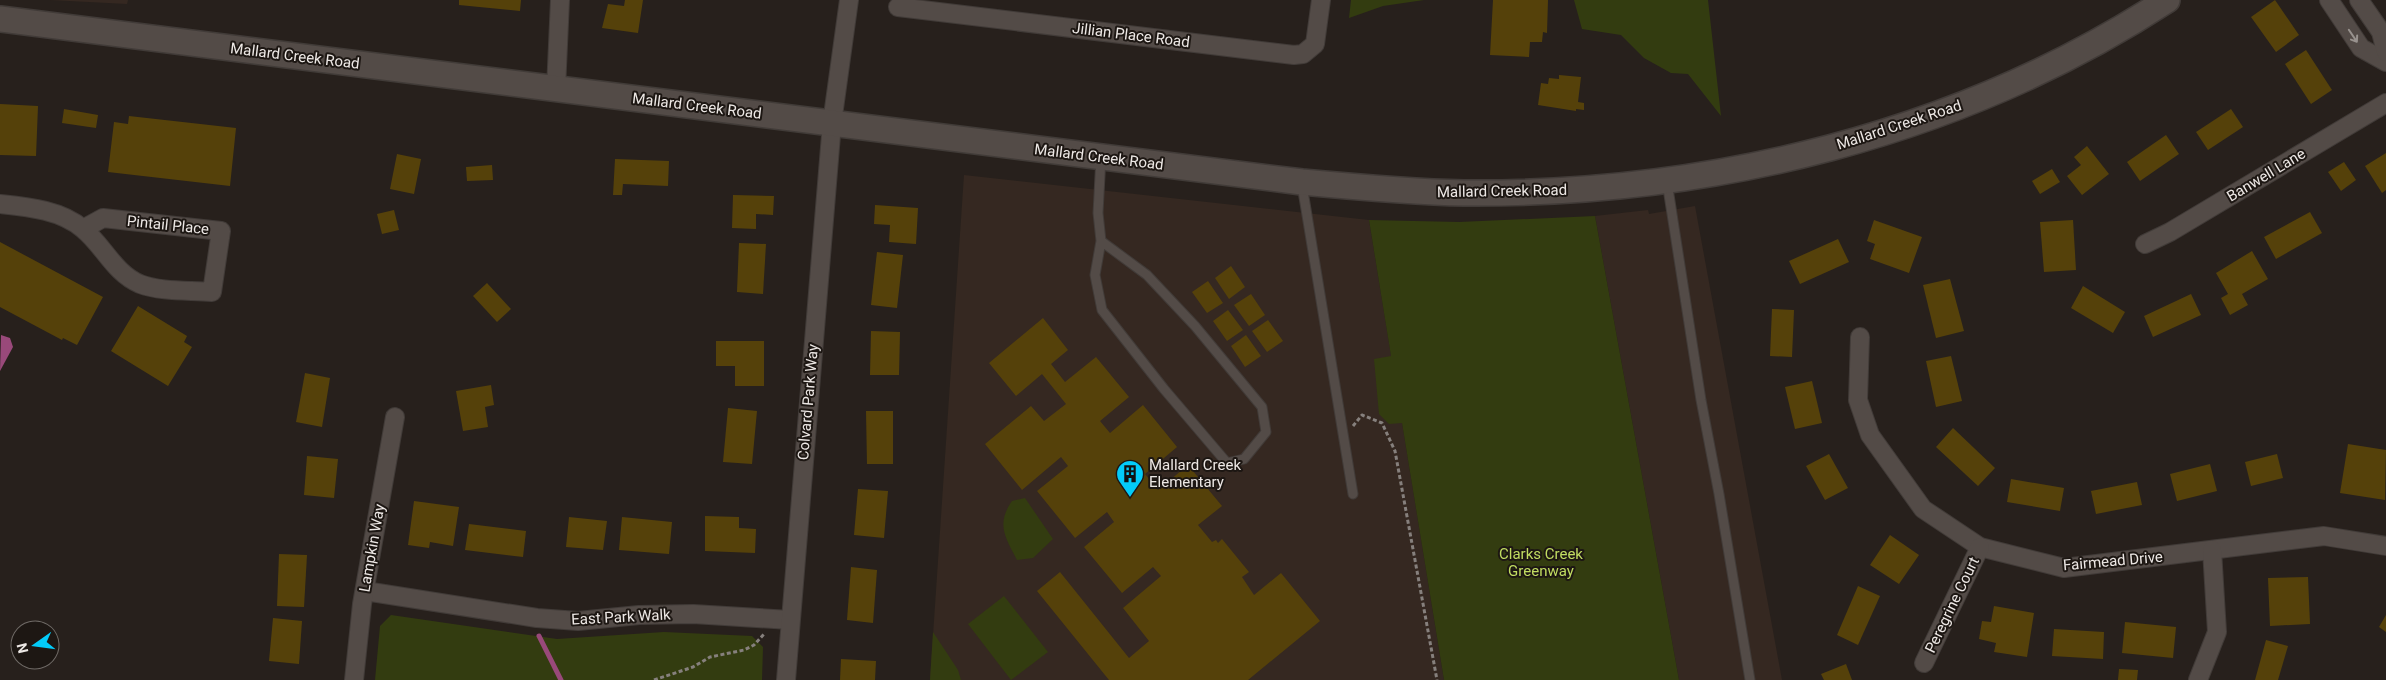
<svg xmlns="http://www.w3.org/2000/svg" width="2386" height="680" font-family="Roboto,sans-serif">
<rect width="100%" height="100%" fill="#27201c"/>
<!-- built -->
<g fill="#352821">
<path d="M50,0h78l-1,4z"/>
<path d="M964,175l405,45 75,460h-514z"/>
<path d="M1695,206l87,474h-103l-84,-464 53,-6 1,4z"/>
</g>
<!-- green -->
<g fill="#333c10">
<path d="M1351,0h73l-41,6 -34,12z"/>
<path d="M1574,0h134l13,116 -33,-42 -17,-1 -27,-15 -23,-23 -39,-6z"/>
<path d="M1595,216l84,464h-235l-42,-257 -13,1 -10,-10 -5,-55 17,-3 -22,-136 90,2z"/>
<path d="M1025,498l28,41 -20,19 -16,2c-12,-23 -21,-36 -5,-59z"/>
<path d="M1004,596l44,56 -37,28 -43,-56z"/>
<path d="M391,615l166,24 107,-7 88,4 11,11 -1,33h-387l5,-54z"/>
<path d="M933,632l25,38 3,10h-31z"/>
</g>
<!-- water -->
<path fill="#99497a" d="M1,335l9,3 3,9 -13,24z"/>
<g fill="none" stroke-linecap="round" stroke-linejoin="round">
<!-- stream -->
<path stroke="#99497a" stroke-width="5" d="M539,636l22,44"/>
</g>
<!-- building -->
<g fill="#55410a">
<path d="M459,0h62l-1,11 -61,-6z"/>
<path d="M625,0h18l-5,33 -36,-5 6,-24 16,2z"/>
<path d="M1493,0h55l-1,33 -4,-1 -1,10h-12l-1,15 -39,-2z"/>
<path d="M2275,0l24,35 -23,17 -25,-35z"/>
<path d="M2306,50l26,40 -21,14 -26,-40z"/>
<path d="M1559,75l22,2 -3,25 6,1v7l-8,-1v2l-38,-6 3,-22 7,1 1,-6 10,1z"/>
<path d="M0,104l38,2 -2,50 -36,-1z"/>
<path d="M64,109l34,6 -2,13 -34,-5z"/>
<path d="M2231,109l12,18 -35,23 -12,-18z"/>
<path d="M129,116l107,12 -6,58 -122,-14 6,-50 14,2z"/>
<path d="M2166,135l13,19 -39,27 -13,-19z"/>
<path d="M2087,146l22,28 -27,21 -15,-19 14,-11 -7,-8z"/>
<path d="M2386,153v37l-4,3 -17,-27z"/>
<path d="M397,154l24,5 -7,35 -24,-5z"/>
<path d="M615,159l54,2 -1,25 -45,-2 -1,11h-9z"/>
<path d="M2344,162l12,18 -15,11 -13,-19z"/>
<path d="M492,165l1,15 -26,1 -1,-14z"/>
<path d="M2052,169l8,13 -20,12 -8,-13z"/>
<path d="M733,195l41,1 -1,19 -17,-1v15l-24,-1z"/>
<path d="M875,205l43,3 -2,36 -27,-2 1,-17 -16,-1z"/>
<path d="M394,210l5,20 -17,4 -5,-20z"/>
<path d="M2310,212l12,21 -46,26 -12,-22z"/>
<path d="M1874,220l48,17 -13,36 -39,-14 5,-15 -8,-3z"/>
<path d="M2073,220l3,50 -32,2 -4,-50z"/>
<path d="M1838,239l11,23 -49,22 -11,-23z"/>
<path d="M0,242l103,55 -26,48 -14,-7 -1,2 -62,-33z"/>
<path d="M739,243l27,1 -3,50 -26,-2z"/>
<path d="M2252,251l16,28 -26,15 6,11 -18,10 -9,-17 7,-4 -12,-21z"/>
<path d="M877,252l26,3 -6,53 -26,-3z"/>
<path d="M1231,266l14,21 -16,12 -14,-21z"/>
<path d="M1950,279l14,52 -28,7 -13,-53z"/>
<path d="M1208,281l15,22 -16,10 -15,-21z"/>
<path d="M487,283l24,26 -14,13 -24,-26z"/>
<path d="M2083,286l42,26 -12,21 -42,-25z"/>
<path d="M1251,294l14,21 -16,11 -15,-21z"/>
<path d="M2191,294l10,21 -48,22 -9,-21z"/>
<path d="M138,306l49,30 -3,6 8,5 -24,39 -57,-35z"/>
<path d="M1772,309l22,1 -2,47 -22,-1z"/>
<path d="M1228,310l15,20 -16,11 -14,-20z"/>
<path d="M1043,318l25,32 -17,14 14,18 31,-25 33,40 -29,24 10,12 33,-28 34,42 -32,27 13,16 30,-25 34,41 -24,19 14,17 4,-2 2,3 4,-4 27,33 -7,5 12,18 27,-22 39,48 -72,59h-139l-72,-89 23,-19 69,86 20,-17 -26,-33 38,-32 -8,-9 -31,26 -38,-46 30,-25 -7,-10 -32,26 -38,-47 31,-25 -7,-9 -39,33 -37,-46 46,-38 13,15 22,-17 -24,-30 -26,22 -27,-33z"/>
<path d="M1268,320l15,21 -16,11 -15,-21z"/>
<path d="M871,331l29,1 -1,43h-29z"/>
<path d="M1246,335l15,21 -16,11 -14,-21z"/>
<path d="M716,341h48v45h-29v-20h-19z"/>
<path d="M1951,356l11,45 -26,6 -10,-46z"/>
<path d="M305,373l25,5 -8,49 -26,-5z"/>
<path d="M1812,381l10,42 -27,6 -10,-42z"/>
<path d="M491,385l3,20 -9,2 3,20 -25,4 -7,-40z"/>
<path d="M728,408l29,3 -5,53 -29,-2z"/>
<path d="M866,411h27v53h-26z"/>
<path d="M1953,428l42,40 -17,18 -42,-39z"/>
<path d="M2348,444l38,6 -1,50 -45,-7z"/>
<path d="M1829,454l19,34 -23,12 -19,-34z"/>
<path d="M2277,454l6,24 -32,8 -6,-24z"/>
<path d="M307,456l31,3 -4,39 -30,-3z"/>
<path d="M2210,464l7,27 -40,10 -7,-27z"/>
<path d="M2011,479l53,9 -4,23 -53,-9z"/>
<path d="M2137,482l5,23 -46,9 -5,-23z"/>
<path d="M858,489l30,2 -4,47 -30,-3z"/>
<path d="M414,501l45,6 -6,39 -23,-4 -1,6 -21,-3z"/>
<path d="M705,516l34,1v11l17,1 -1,24 -50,-2z"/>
<path d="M569,517l38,4 -4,29 -37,-3z"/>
<path d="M622,517l50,5 -3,32 -50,-4z"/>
<path d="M469,524l57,7 -3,26 -58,-7z"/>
<path d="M1890,535l29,20 -20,29 -29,-19z"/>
<path d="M279,554l28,1 -3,52 -27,-1z"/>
<path d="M851,567l26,3 -4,53 -26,-3z"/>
<path d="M2308,577l2,47 -40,2 -2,-48z"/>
<path d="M1858,586l22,10 -22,49 -21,-10z"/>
<path d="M1994,606l40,7 -7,44 -33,-5 2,-9 -17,-4 3,-18 9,1z"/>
<path d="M2386,615v17l-7,-5z"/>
<path d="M273,618l29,3 -3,43 -30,-3z"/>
<path d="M2125,622l51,5 -3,31 -51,-5z"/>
<path d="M2054,629l50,3 -1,27 -51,-3z"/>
<path d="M2266,640l22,6 -10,34h-23z"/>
<path d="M841,659l35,2 -1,19h-35z"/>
<path d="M1846,664l6,16h-28l-3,-6z"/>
<path d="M2119,669l19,1 -1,10h-19z"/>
</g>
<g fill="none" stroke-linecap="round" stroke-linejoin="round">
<defs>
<g id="service">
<path d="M1667,182l34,218 18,94 31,186"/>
<path d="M1302,185l51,309"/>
<path d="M1101,241l46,34 48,51 67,81 4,25 -22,27 -17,4 -63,-74 -62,-79 -7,-35 6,-34 -3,-28 3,-56"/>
</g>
<g id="minor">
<path d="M2329,0l32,48 25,14"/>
<path d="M2359,0l22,32 5,20"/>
<path d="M898,7l396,48 9,-1 12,-10 6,-44"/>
<path d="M556,89l4,-89"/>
<path d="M0,204c28,3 61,6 83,25 21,17 31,44 57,55 21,8 50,6 72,8l9,-61 -118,-13 -20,11"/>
<path d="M2145,244l25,-12 216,-129"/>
<path d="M1860,337l-2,63 12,35 53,74 57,38 84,21 260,-32 62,10"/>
<path d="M365,591l172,27 41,3 61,-6 54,-1 97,6"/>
<path d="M1924,663l56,-116"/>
<path d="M354,680l8,-76 33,-187"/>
<path d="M786,680l46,-557 17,-123"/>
<path d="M2198,680l19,-48 -5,-82"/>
</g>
<path id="secondary" d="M0,19l1302,163c54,5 108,10 162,11 246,2 496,-58 703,-193"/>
</defs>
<!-- service casing -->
<use href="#service" stroke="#413b38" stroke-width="11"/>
<!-- minor casing -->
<use href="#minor" stroke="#413b38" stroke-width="20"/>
<!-- secondary casing -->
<use href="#secondary" stroke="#413b38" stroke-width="28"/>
<!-- path -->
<g stroke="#86807d" stroke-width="3" stroke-dasharray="4 2.5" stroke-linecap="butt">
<path d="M1353,426l9,-11 20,8 13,28 42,229"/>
<path d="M654,680l39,-13 17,-10 34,-7 10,-5 10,-11"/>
</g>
<!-- service -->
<use href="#service" stroke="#534b47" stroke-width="9"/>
<!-- minor -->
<use href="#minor" stroke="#534b47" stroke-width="18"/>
<!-- secondary -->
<use href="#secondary" stroke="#534b47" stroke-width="25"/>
</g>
<!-- one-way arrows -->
<defs><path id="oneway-shaft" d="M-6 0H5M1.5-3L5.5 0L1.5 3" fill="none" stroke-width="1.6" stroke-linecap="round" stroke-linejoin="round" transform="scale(1.25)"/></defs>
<use stroke="#98928e" href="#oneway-shaft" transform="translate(2353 36) rotate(56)"/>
<!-- icons -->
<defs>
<symbol id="building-pin" viewBox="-11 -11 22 30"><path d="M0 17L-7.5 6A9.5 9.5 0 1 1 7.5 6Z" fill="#03cbf9" stroke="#1d1713"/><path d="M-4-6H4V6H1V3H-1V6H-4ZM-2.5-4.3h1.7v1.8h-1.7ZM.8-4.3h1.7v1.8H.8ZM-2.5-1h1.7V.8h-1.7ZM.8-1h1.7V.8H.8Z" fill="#111"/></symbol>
</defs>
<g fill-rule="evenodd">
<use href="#building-pin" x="1114" y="458" width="32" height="43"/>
</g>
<g text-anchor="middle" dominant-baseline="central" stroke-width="4" stroke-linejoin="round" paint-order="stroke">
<!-- street labels -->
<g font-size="15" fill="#ede8e5" stroke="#1d1713">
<text transform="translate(1131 35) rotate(7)">Jillian Place Road</text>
<text transform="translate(295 56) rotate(7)">Mallard Creek Road</text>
<text transform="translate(697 106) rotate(7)">Mallard Creek Road</text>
<text transform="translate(1899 125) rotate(-18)">Mallard Creek Road</text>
<text transform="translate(1099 157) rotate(7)">Mallard Creek Road</text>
<text transform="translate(2266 175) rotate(-31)">Banwell Lane</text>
<text transform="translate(1502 191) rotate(-1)">Mallard Creek Road</text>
<text transform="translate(168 225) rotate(6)">Pintail Place</text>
<text transform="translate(808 402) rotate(-85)">Colvard Park Way</text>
<text transform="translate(372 548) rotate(-80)">Lampkin Way</text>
<text transform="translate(2113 561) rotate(-5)">Fairmead Drive</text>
<text transform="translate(1952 605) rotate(-64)">Peregrine Court</text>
<text transform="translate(621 617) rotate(-3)">East Park Walk</text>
</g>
<!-- poi labels -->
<g font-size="15" fill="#ede8e5" stroke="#1d1713" text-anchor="start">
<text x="1149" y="465">Mallard Creek<tspan x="1149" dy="17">Elementary</tspan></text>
</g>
<!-- park labels -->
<g font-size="15" fill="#c1dc61" stroke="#1d1713">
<text x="1541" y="554">Clarks Creek<tspan x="1541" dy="17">Greenway</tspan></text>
</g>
</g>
<!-- north arrow -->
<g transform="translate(35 645) rotate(256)"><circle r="24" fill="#1d1713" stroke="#706b67"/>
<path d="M0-4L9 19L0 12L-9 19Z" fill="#03cbf9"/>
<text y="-8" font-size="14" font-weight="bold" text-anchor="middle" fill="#ede8e5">N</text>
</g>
</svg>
